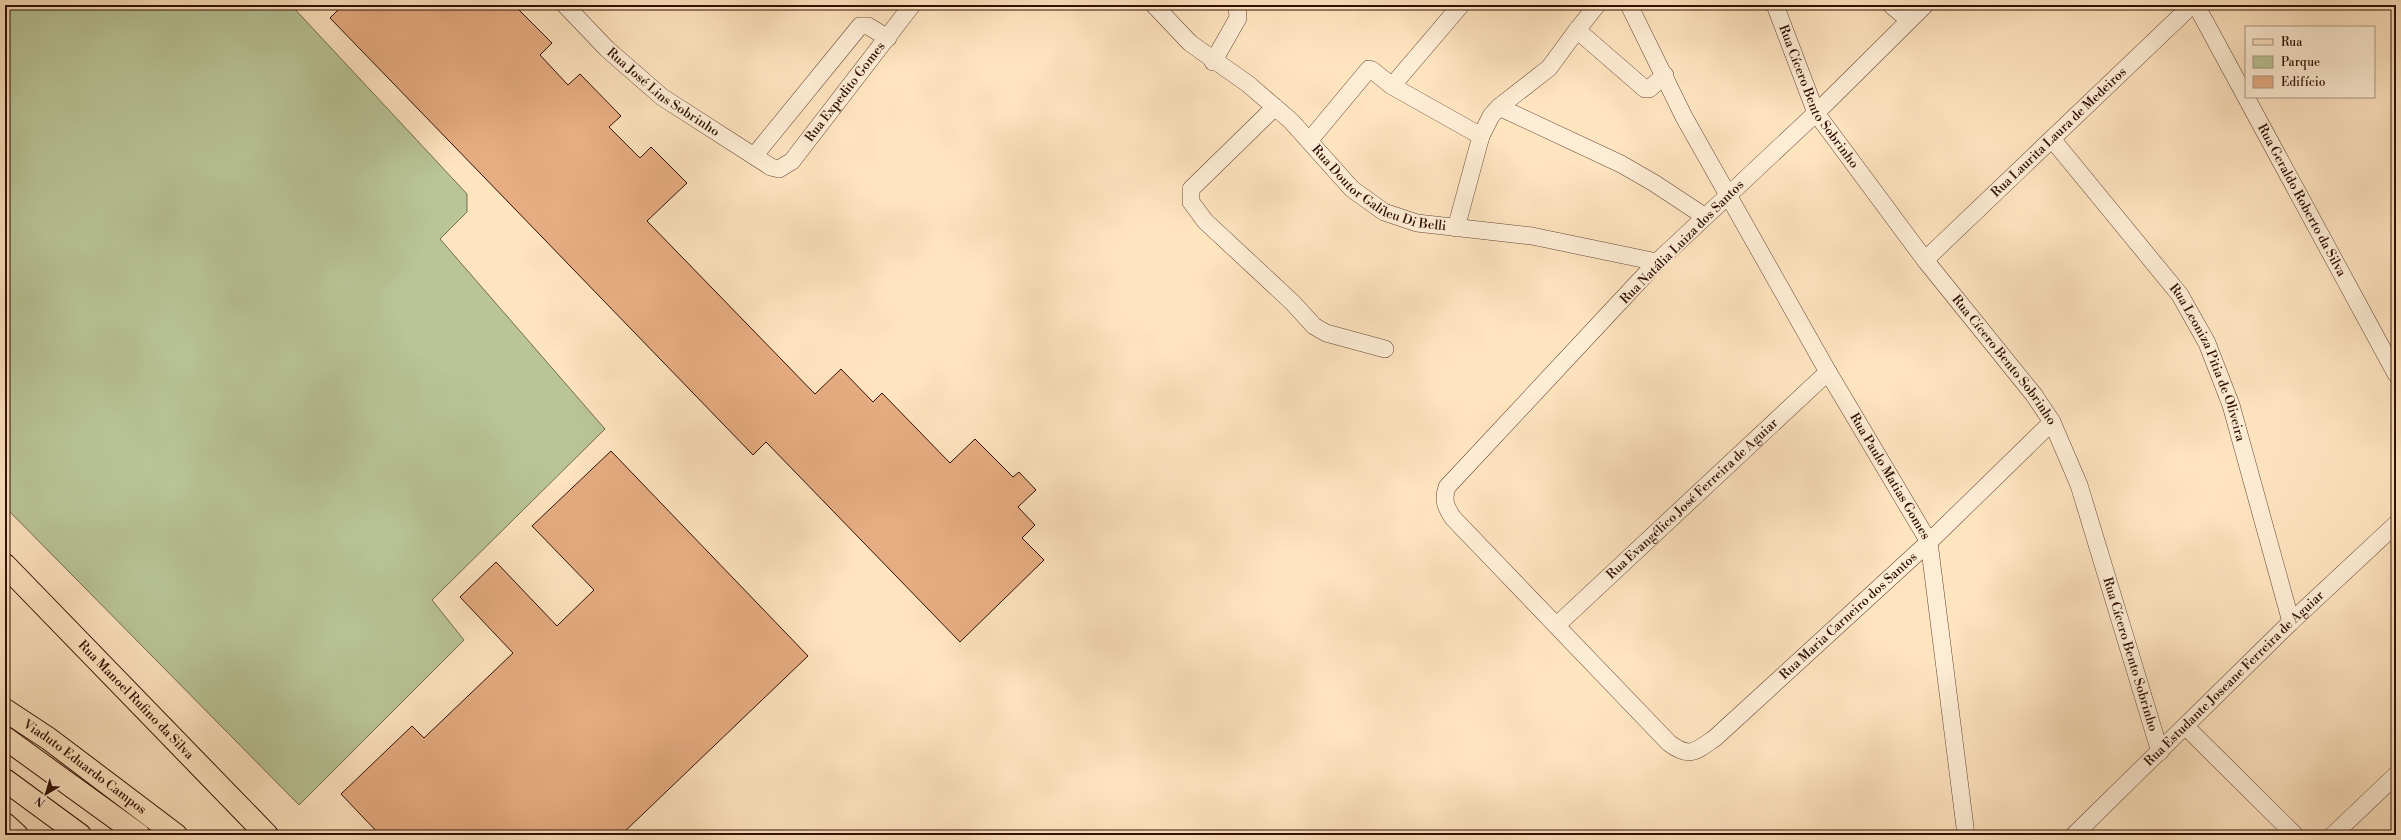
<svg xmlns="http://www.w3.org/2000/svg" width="2401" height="840" font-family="'Libre Bodoni',serif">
<rect width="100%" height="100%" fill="#fee4bf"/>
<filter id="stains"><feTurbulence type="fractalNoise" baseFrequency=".005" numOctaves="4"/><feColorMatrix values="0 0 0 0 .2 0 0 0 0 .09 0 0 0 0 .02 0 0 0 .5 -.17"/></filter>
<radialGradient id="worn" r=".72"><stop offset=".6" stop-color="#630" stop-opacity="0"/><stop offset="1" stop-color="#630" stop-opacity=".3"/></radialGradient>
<!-- green -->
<path fill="#b9c597" stroke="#746a4e" d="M5,5h286l176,189v18l-27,27 165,190 -173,171 32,40 -165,165 -294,-298z"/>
<!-- building -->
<g fill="#e7ad82" stroke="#300f04">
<path d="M343,5h171l38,38 -12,12 28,30 12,-11 41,42 -12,11 31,31 11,-11 36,36 -40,38 168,173 26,-25 32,33 9,-9 68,70 25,-24 38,38 6,-5 17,18 -18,17 17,18 -13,13 22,22 -84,82 -194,-200 -13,13 -423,-437z"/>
<path d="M611,451l197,205 -187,179h-241l-39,-41 71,-68 12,12 89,-85 -53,-56 36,-35 61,64 37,-36 -62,-64z"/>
</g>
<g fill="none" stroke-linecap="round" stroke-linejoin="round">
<defs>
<g id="minor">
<path id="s1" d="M565,5l42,44 55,48 109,70 8,2 13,-8 120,-156"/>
<path id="s2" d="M1154,5l36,38 58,41 43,37 61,68 32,23 33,11 115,13 125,26"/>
<path d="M1597,5l-20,25 68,59h4l16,-14"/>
<path id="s3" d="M1629,5l55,112 44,78 100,177 101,170 37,293"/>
<path id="s4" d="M1775,5l41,108 109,147 109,135 18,27 27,63 81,267"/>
<path d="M1891,5l18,15"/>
<path id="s5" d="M1925,5l-109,108 -159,149 -210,225c-4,13 -2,19 6,31l216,225c21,16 27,8 46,-5l214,-196 123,-120"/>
<path id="s6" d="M2196,5l200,369"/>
<path d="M1213,62l25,-44 -1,-13"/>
<path d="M1392,86l69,-81"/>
<path d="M1275,107l-84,82v13l14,19 88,82 21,23 12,7 59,16"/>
<path d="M1499,107l122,57 33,19 50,33"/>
<path id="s7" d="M2052,139l128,156 27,48 24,62 60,217"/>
<path d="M1309,141l60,-72 3,1 20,16 89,50 10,-20 8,-9 50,-39 28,-38"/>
<path d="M754,156l106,-130h8l20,12"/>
<path d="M1456,228l25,-92"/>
<path id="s8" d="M1925,260l267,-255"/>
<path id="s9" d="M1557,625l271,-253"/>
<path d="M2186,727l109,108"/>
<path id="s10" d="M2074,835l217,-213 105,-98"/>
<path d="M2333,835l63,-60"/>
</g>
<g id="major">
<path id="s11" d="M5,565l262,270"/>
<path id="s12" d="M5,710l44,29 127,96"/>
<path d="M5,824l12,11"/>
</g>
<g id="highway">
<path d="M5,738l134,97"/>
<path d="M5,780l75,55"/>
</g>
</defs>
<!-- minor casing -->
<use href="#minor" stroke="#644433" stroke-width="18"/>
<!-- major casing -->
<use href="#major" stroke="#300f04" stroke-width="24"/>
<!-- highway casing -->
<use href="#highway" stroke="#300f04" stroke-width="24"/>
<!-- minor -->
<use href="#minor" stroke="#feedd5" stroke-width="17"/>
<!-- major -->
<use href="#major" stroke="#fee4bf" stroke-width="22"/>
<!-- highway -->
<use href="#highway" stroke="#fee4bf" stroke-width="22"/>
</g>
<g text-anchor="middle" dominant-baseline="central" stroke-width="4" stroke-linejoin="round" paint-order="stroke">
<!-- street labels -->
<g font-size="13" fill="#300f04" stroke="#feedd5">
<text stroke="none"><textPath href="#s1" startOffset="132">Rua José Lins Sobrinho</textPath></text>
<text stroke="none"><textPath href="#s1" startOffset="374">Rua Expedito Gomes</textPath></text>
<text stroke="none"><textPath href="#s4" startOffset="102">Rua Cícero Bento Sobrinho</textPath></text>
<text stroke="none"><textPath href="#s8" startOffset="185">Rua Laurita Laura de Medeiros</textPath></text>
<text stroke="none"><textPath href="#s2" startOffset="295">Rua Doutor Galileu Di Belli</textPath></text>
<text stroke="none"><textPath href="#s6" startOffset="222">Rua Geraldo Roberto da Silva</textPath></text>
<text transform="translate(1682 242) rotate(-45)">Rua Natália Luiza dos Santos</text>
<text stroke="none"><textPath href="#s4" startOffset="426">Rua Cícero Bento Sobrinho</textPath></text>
<text stroke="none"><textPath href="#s7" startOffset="275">Rua Leoniza Pitia de Oliveira</textPath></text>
<text stroke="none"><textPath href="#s3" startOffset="539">Rua Paulo Matias Gomes</textPath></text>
<text stroke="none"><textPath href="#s9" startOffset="185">Rua Evangélico José Ferreira de Aguiar</textPath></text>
<text stroke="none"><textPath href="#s5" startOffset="1257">Rua Maria Carneiro dos Santos</textPath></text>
<text stroke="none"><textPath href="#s4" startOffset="750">Rua Cícero Bento Sobrinho</textPath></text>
<text stroke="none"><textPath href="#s10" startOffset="224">Rua Estudante Joseane Ferreira de Aguiar</textPath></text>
<text stroke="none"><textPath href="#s11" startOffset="188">Rua Manoel Rufino da Silva</textPath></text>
<text stroke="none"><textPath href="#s12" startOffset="98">Viaduto Eduardo Campos</textPath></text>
</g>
</g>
<!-- margin -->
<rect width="2401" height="840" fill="none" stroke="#fee4bf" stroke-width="20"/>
<rect x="6" y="6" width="2389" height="828" fill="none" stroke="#300f04" stroke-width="2"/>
<rect x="10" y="10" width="2381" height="820" fill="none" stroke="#300f04"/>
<!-- legend -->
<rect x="2245" y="26" width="130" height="72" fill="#feedd5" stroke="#ac9481"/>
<rect x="2253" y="39" width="20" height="6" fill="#fee4bf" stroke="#ac9481"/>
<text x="2281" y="46" font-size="12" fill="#300f04">Rua</text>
<rect x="2253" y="56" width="20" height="12" fill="#b9c597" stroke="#ac9481"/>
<text x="2281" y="66" font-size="12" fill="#300f04">Parque</text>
<rect x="2253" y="76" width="20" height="12" fill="#e7ad82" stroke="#ac9481"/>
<text x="2281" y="86" font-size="12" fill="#300f04">Edifício</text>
<!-- north arrow -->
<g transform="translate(46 794) rotate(218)" stroke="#feedd5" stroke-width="3" paint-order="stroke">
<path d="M0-3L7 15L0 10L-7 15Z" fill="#300f04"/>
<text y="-6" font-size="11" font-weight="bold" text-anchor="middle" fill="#300f04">N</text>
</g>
<rect width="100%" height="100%" filter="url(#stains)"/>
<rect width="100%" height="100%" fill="url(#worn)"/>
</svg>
